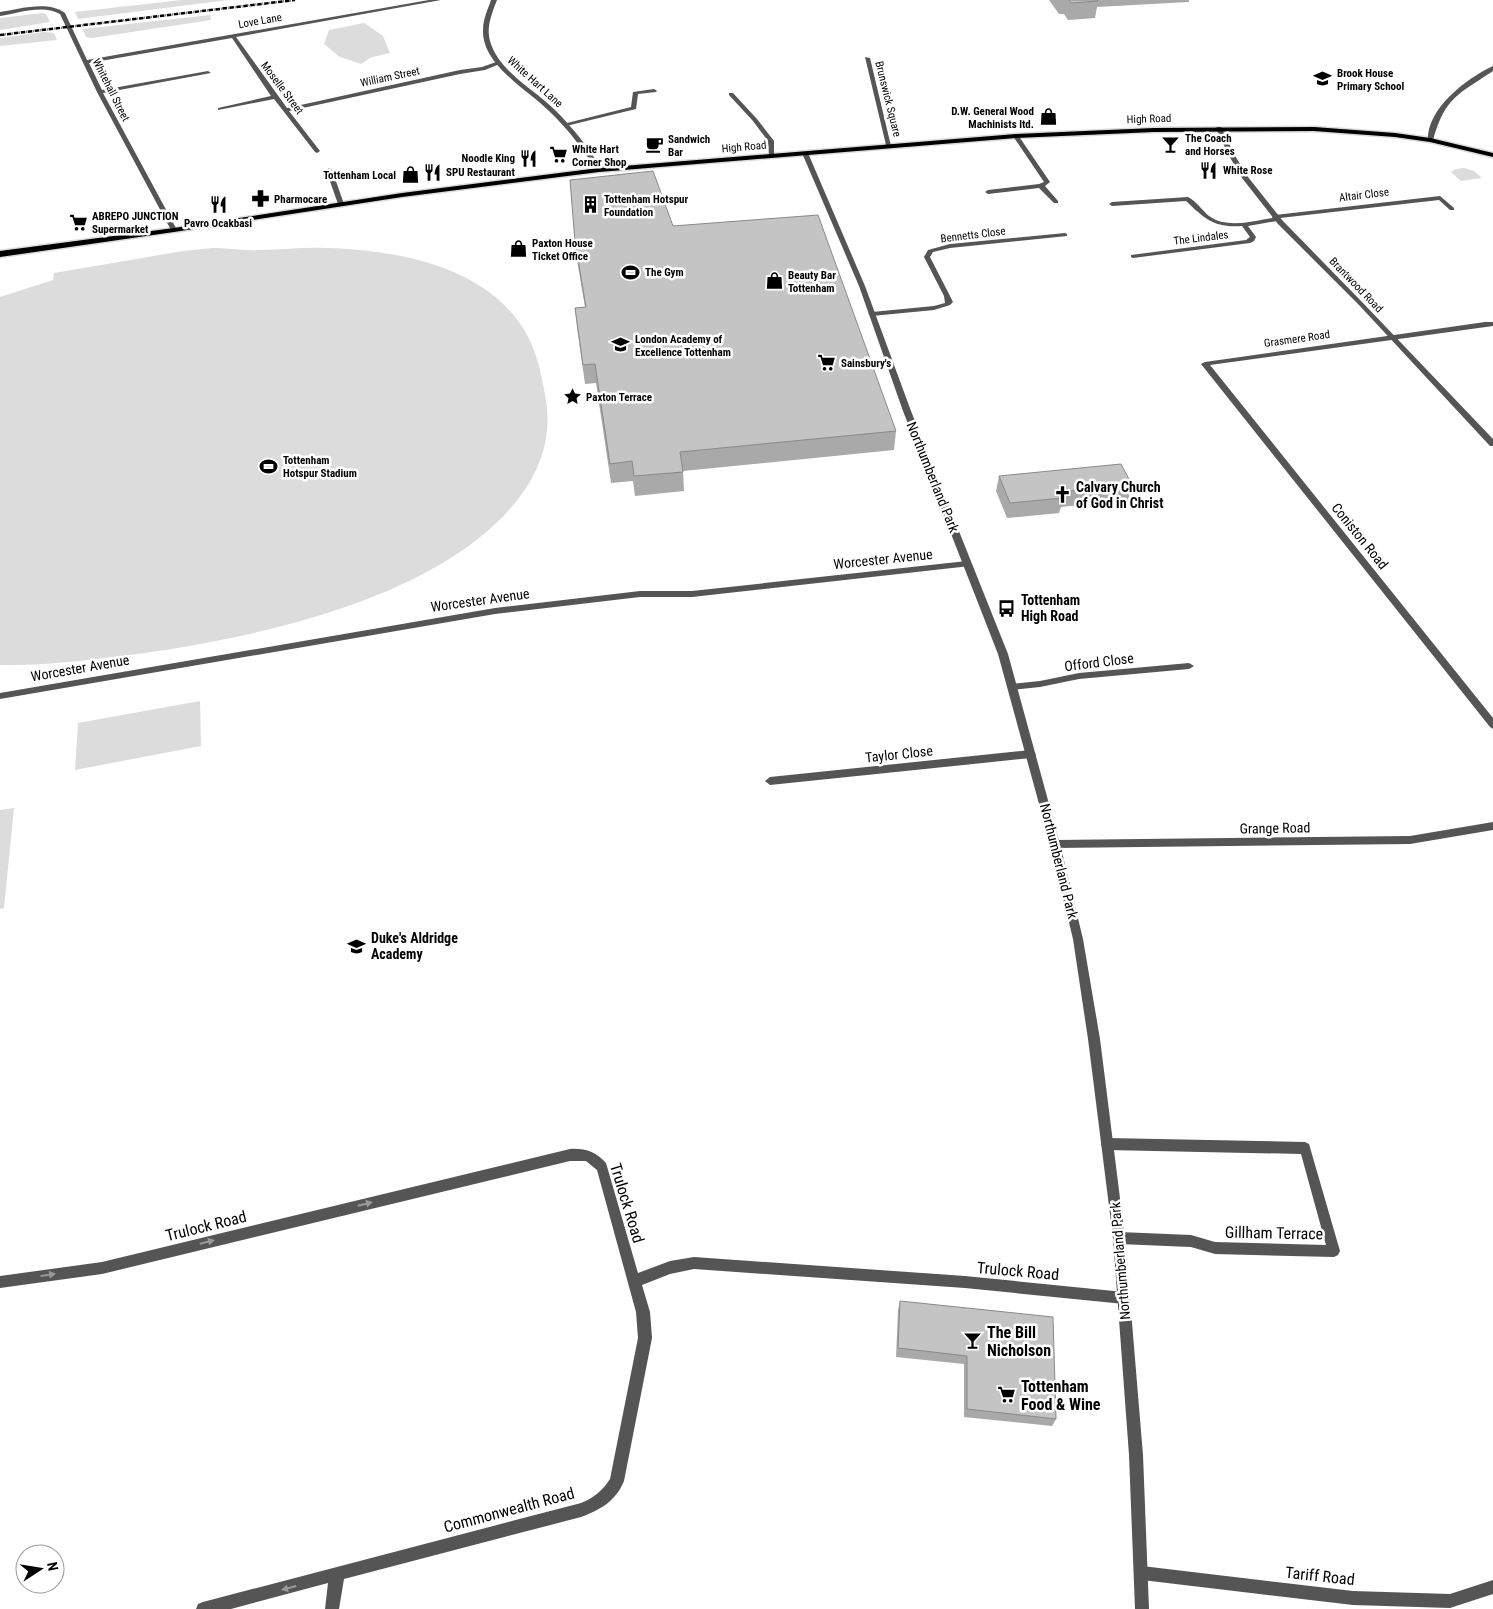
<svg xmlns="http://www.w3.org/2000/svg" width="1493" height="1609" font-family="'Roboto Condensed',sans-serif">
<rect width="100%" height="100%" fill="#fff"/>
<!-- green -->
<g fill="#dcdcdc">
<path d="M182,0h46l-150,19 -3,-7z"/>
<path d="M43,13l3,1 4,8 -50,8v-12z"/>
<path d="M210,15l1,5 -119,18 -6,-1 -3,-8z"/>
<path d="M364,23l19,13 7,17 -18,4 -11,7 -21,-7 -16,-13 5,-14z"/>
<path d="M44,32l10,1 3,7 -57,6v-8z"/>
<path d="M1464,168l10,3 8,7 -21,3 -10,-9 5,-3z"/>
<path d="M212,248c11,0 22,1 33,2 27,1 54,-3 81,-2 69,2 157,17 197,80 13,20 18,44 22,67 12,60 -21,107 -66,143 -87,69 -226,99 -334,115 -48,6 -97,13 -145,12v-368l53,-17 1,-7 129,-22z"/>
<path d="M200,701l1,45 -126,24 3,-47z"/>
<path d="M14,808l-10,100 -4,1v-99z"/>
</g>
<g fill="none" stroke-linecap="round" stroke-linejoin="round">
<defs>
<path id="primary" d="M1314,127l81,6 35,5 63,15v4l-63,-15 -35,-5 -81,-6 -160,1 -138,6 -417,34 -197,25 -228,35 -174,25v-6l174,-23 228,-35 197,-25 417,-34 138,-6z"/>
</defs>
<!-- primary casing -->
<use href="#primary" stroke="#dbdbdb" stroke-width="3"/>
<!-- minor -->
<g fill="#555" fill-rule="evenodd">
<path d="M429,0h12l-205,37 51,71 173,-38 22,-3 17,-6 3,2 -17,7 -25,4 -171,37 31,40 -3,2 -2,-1 -41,-53 -56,11v-2l53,-12 -39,-58 -143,25 13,27 106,-19 3,2 -108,20 74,137 -3,2 -3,-2 -74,-138 -37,-78c-17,-10 -42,-1 -60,2v-4c19,-3 48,-12 65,1l22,47z"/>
<path d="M865,57l5,1 21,88 -5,-1z"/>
<path d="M1493,66v5c-34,23 -48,26 -60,69l-5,1c-2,-32 39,-63 65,-75z"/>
<path d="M654,89l3,2 -1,1 -18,2 -2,15 -70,17 -3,-2 68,-17 2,-15z"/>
<path d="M729,93h4l24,26 17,22v16l-5,-1 -1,-15 -15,-20 -24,-26z"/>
<path d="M1016,134l2,1 32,47 -5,4 13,15v2h-4l-15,-15 -51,6 -3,-2 3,-2 51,-6 5,-2 -31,-46z"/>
<path d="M329,168l3,2 12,34 -1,1 -5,-1 -12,-34z"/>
<path d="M1440,196l14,12v2h-4l-11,-10 -159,18 -3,3 -29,5 8,11 -2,4 -4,2 -117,15 -2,-1v-2l115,-15 4,-3 -8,-11c-28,2 -37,-7 -56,-25l-74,5 -3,-2 3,-2 76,-5c8,4 14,13 21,19 18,13 44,5 63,2l1,-2 2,-1z"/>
<path d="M1065,233l2,1v2l-117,12 -17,4 -3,5 20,39 3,6 -3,3 -16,5 -62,6 -4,-2 4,-2 62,-6 11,-3 -1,-7 -20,-39 4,-7 22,-6z"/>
<path d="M1485,322h8v4l-283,39 283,353v11l-3,-2 -289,-363 4,-2z"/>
<path d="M967,561l3,1 1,2 -1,2 -278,31h-52l-145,17 -495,85v-6l495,-85 145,-17h52z"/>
<path d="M1189,663l5,3 -5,3 -110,10 -39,8 -28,3 -5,-3 5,-3 28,-3 39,-8z"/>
<path d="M1031,750l5,4 -5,4 -261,27 -5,-4 5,-4z"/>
<path d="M1493,822v8l-83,14 -355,4 -4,-1 -1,-3 1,-3 4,-1 355,-4z"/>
<path d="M1107,1138l198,4 4,2 31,107 -2,4 -4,2 -119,-3 -24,-7 -72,-3 -4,-2 -2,-4 2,-4 4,-2 72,3 24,7 111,3 -25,-91 -194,-4 -4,-2 -2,-4 2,-4z"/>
<path d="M570,1149c15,-1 26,3 36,14l32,110 32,-12 24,-4 271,19 159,16 5,1 1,5 -1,5 -5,1 -159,-16 -271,-19 -24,5 -28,11 8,27 2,26 -28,143c-8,20 -24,29 -43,36l-237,62 -5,30h-14l3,-26 -97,26h-35l2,-5 5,-2 378,-99c13,-5 22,-13 29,-24l28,-141 -2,-26 -39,-142 -11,-9h-16l-468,113 -102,14v-12l102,-14z"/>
<path d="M1142,1566l211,25 97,3 43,-14v14l-43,14 -97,-3 -211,-25 -5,-2 -2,-5 2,-5z"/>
</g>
<!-- tertiary -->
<g fill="#555" fill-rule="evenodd">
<path d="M491,0h6c-5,13 -11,27 -7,41 9,31 43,47 65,69 18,18 34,38 47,60l-1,1h-4c-14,-22 -29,-42 -48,-60 -22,-22 -67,-46 -66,-81 0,-11 5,-21 8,-30z"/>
<path d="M1217,127h4l13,27 14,23 35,44 80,82 130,136v7h-3l-131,-141 -81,-81 -36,-46 -14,-24 -12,-26z"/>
<path d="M803,152l5,1 57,133 46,125 97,243 52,190 23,95 17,100 25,199 18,217 6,154h-14l-6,-154 -16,-217 -25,-199 -15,-100 -23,-95 -52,-190 -95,-243 -44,-125 -57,-133z"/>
</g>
<!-- primary -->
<use href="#primary" fill="#000" fill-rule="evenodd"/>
<!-- rail -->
<path stroke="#000" stroke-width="2.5" stroke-dasharray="4.5 1 0.5 1" stroke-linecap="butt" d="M0,35l295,-35"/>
</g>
<!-- wall -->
<g fill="#a9a9a9">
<path d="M1049,0h140v2l-92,5 -2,11 -27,2 -4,-6h-5z"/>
<path d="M570,180l103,46 223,205 -2,19 -211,21 1,20 -49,5 -2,-15 -22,2 -15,-100 -11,1 -8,-57 -2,-19 10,-1 -8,-47z"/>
<path d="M999,476l133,9 -4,15 -67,7 -2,6 -52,5 -11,-27z"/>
<path d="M900,1301l156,118 -4,7 -88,-9v-53l-68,-7 2,-47z"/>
</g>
<!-- building -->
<g fill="#c4c4c4" stroke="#898989">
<path d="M1069,0h28l1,1 -27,2z"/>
<path d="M653,171l20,55 145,-11 78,216 -216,21 3,20 -49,4 -2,-15 -22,3 -15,-100 -12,1 -8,-57 11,-1 -11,-65 -5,-62z"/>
<path d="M1121,464l11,21 -72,7 3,6 -53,5 -11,-27z"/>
<path d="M900,1301l153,16 3,102 -89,-10v-53l-69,-8z"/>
</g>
<!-- one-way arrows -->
<defs><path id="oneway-solid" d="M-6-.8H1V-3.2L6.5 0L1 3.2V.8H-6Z" transform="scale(1.25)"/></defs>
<g fill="#999">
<use href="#oneway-solid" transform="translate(365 1204) rotate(-14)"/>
<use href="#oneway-solid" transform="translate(207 1242) rotate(-14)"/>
<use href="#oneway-solid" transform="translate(48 1275) rotate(-8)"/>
<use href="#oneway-solid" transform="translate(289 1588) rotate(165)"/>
</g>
<!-- icons -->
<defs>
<symbol id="school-bare" viewBox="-9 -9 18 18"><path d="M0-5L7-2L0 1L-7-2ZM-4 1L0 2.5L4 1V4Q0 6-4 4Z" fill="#000" stroke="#fff" stroke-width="2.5" paint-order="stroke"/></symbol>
<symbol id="shop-bare" viewBox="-9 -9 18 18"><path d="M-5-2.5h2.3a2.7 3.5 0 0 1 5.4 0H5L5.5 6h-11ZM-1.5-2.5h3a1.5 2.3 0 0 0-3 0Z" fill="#000" stroke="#fff" stroke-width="2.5" paint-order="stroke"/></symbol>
<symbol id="bar-bare" viewBox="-9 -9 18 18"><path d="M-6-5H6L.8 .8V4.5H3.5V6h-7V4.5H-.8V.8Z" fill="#000" stroke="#fff" stroke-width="2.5" paint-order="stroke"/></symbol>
<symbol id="cafe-bare" viewBox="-9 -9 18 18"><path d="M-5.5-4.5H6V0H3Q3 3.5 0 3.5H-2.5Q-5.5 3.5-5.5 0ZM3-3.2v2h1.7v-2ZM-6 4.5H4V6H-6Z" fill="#000" stroke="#fff" stroke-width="2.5" paint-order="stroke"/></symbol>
<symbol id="supermarket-bare" viewBox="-9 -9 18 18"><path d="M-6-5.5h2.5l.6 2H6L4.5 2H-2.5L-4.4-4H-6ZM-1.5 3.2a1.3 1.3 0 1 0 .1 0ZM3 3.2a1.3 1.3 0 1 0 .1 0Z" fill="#000" stroke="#fff" stroke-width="2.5" paint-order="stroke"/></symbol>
<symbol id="restaurant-bare" viewBox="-9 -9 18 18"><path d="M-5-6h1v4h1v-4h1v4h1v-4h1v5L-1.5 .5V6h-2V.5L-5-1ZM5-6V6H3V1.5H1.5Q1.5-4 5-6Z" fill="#000" stroke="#fff" stroke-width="2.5" paint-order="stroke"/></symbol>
<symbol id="pharmacy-bare" viewBox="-9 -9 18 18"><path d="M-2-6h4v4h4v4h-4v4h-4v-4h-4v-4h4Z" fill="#000" stroke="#fff" stroke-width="2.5" paint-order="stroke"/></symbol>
<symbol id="building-bare" viewBox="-9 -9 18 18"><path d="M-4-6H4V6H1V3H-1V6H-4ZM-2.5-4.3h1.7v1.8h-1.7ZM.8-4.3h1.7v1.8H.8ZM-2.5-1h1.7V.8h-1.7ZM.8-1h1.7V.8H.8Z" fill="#000" stroke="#fff" stroke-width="2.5" paint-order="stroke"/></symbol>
<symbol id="stadium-bare" viewBox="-9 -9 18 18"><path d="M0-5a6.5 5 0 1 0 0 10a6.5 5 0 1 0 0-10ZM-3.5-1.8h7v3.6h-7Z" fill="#000" stroke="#fff" stroke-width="2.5" paint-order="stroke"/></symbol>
<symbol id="university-bare" viewBox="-9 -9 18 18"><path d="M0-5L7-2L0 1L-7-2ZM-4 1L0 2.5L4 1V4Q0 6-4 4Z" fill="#000" stroke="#fff" stroke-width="2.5" paint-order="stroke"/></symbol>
<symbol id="sight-bare" viewBox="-9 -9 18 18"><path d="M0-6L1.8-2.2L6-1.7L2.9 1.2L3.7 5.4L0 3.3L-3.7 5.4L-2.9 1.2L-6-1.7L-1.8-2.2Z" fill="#000" stroke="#fff" stroke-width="2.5" paint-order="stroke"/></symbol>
<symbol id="church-bare" viewBox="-9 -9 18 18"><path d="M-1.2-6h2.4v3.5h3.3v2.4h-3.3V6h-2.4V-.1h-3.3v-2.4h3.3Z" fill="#000" stroke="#fff" stroke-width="2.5" paint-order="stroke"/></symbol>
<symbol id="bus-bare" viewBox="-9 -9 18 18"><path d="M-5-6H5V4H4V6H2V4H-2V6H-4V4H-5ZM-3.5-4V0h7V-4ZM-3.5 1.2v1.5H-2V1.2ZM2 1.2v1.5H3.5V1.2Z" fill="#000" stroke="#fff" stroke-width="2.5" paint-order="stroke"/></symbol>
</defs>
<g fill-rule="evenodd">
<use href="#school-bare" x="1310" y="66" width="25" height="25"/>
<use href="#shop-bare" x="1036" y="104" width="25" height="25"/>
<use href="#bar-bare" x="1158" y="132" width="25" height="25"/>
<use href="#cafe-bare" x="642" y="132" width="25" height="25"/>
<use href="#supermarket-bare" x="546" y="142" width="25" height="25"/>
<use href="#restaurant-bare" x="516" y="146" width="25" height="25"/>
<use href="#restaurant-bare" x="1196" y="158" width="25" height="25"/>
<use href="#restaurant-bare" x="420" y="160" width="25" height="25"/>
<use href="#shop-bare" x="398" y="162" width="25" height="25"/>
<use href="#pharmacy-bare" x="248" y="186" width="25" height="25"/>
<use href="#restaurant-bare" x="206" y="192" width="25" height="25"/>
<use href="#building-bare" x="578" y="192" width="25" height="25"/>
<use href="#supermarket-bare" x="66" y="210" width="25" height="25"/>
<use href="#shop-bare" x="506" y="236" width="25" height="25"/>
<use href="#stadium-bare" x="618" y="260" width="25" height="25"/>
<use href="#shop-bare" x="762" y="268" width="25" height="25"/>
<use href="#university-bare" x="608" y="332" width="25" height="25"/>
<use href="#supermarket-bare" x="814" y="350" width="25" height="25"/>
<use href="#sight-bare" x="560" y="384" width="25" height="25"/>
<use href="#stadium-bare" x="256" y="454" width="25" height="25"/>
<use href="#church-bare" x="1050" y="482" width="25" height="25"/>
<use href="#bus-bare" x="994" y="596" width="25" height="25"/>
<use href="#school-bare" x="344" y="934" width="25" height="25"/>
<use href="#bar-bare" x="960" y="1328" width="25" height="25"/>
<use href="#supermarket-bare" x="994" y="1382" width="25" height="25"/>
</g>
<g text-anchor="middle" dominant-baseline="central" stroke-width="5" stroke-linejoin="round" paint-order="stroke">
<!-- far-street labels -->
<g font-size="11" fill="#000" stroke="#fff">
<text transform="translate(260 21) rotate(-10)">Love Lane</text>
<text transform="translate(390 77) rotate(-12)">William Street</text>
<text transform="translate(535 82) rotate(42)">White Hart Lane</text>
<text transform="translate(282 88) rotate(53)">Moselle Street</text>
<text transform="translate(111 90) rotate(63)">Whitehall Street</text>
<text transform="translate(888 99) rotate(76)">Brunswick Square</text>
<text transform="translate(1149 119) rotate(-2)">High Road</text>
<text transform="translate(744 147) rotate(-5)">High Road</text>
<text transform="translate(1364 195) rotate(-7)">Altair Close</text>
<text transform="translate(973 235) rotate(-7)">Bennetts Close</text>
<text transform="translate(1201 238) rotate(-7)">The Lindales</text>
<text transform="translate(1356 285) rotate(46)">Brantwood Road</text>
<text transform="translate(1297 339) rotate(-8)">Grasmere Road</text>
</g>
<!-- far-poi labels -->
<g font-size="11" font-weight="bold" fill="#000" stroke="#fff" text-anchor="start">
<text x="1337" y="73">Brook House<tspan x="1337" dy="13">Primary School</tspan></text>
<text x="1034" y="111" text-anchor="end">D.W. General Wood<tspan x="1034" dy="13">Machinists ltd.</tspan></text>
<text x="1185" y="138">The Coach<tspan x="1185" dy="13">and Horses</tspan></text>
<text x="668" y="139">Sandwich<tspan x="668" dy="13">Bar</tspan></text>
<text x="572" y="149">White Hart<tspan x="572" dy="13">Corner Shop</tspan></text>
<text x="515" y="158" text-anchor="end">Noodle King</text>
<text x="1223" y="170">White Rose</text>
<text x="446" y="172">SPU Restaurant</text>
<text x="396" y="175" text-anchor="end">Tottenham Local</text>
<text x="274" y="199">Pharmocare</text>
<text x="604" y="199">Tottenham Hotspur<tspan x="604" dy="13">Foundation</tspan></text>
<text x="92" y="216">ABREPO JUNCTION<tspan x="92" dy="13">Supermarket</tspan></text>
<text x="218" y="223" text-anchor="middle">Pavro Ocakbasi</text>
<text x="532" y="243">Paxton House<tspan x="532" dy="13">Ticket Office</tspan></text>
<text x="645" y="272">The Gym</text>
<text x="788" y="275">Beauty Bar<tspan x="788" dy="13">Tottenham</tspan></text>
<text x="635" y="339">London Academy of<tspan x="635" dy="13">Excellence Tottenham</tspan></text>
<text x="841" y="363">Sainsbury's</text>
<text x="586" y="397">Paxton Terrace</text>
<text x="283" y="460">Tottenham<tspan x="283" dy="13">Hotspur Stadium</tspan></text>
</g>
<!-- street labels -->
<g font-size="14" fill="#000" stroke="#fff">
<text transform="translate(933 477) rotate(68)">Northumberland Park</text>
<text transform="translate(1360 536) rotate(51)">Coniston Road</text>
<text transform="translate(883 559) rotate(-6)">Worcester Avenue</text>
<text transform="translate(480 600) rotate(-8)">Worcester Avenue</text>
<text transform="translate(1099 662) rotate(-7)">Offord Close</text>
<text transform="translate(80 668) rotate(-10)">Worcester Avenue</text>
<text transform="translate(899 754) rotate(-6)">Taylor Close</text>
<text transform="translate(1275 828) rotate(-1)">Grange Road</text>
<text transform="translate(1059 861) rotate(76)">Northumberland Park</text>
<text transform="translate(1120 1261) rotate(-95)">Northumberland Park</text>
</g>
<!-- poi labels -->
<g font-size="14" font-weight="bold" fill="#000" stroke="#fff" text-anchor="start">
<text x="1076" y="487">Calvary Church<tspan x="1076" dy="16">of God in Christ</tspan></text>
<text x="1021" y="600">Tottenham<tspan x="1021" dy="16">High Road</tspan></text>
<text x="371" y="938">Duke's Aldridge<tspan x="371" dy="16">Academy</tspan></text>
</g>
<!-- near-street labels -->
<g font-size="16" fill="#000" stroke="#fff">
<text transform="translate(627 1203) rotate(73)">Trulock Road</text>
<text transform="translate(206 1226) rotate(-14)">Trulock Road</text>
<text transform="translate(1274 1233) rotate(1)">Gillham Terrace</text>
<text transform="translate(1018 1271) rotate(5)">Trulock Road</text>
<text transform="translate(509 1510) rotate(-15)">Commonwealth Road</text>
<text transform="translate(1320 1576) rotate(6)">Tariff Road</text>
</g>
<!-- near-poi labels -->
<g font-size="16" font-weight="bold" fill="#000" stroke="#fff" text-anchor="start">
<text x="987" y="1332">The Bill<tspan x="987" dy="18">Nicholson</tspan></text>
<text x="1021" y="1386">Tottenham<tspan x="1021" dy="18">Food &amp; Wine</tspan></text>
</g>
</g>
<!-- north arrow -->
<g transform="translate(40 1569) rotate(78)"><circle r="24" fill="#ffffff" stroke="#999999"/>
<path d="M0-4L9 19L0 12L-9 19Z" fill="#000000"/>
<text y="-8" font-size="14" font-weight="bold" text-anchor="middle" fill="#000000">N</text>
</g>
</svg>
